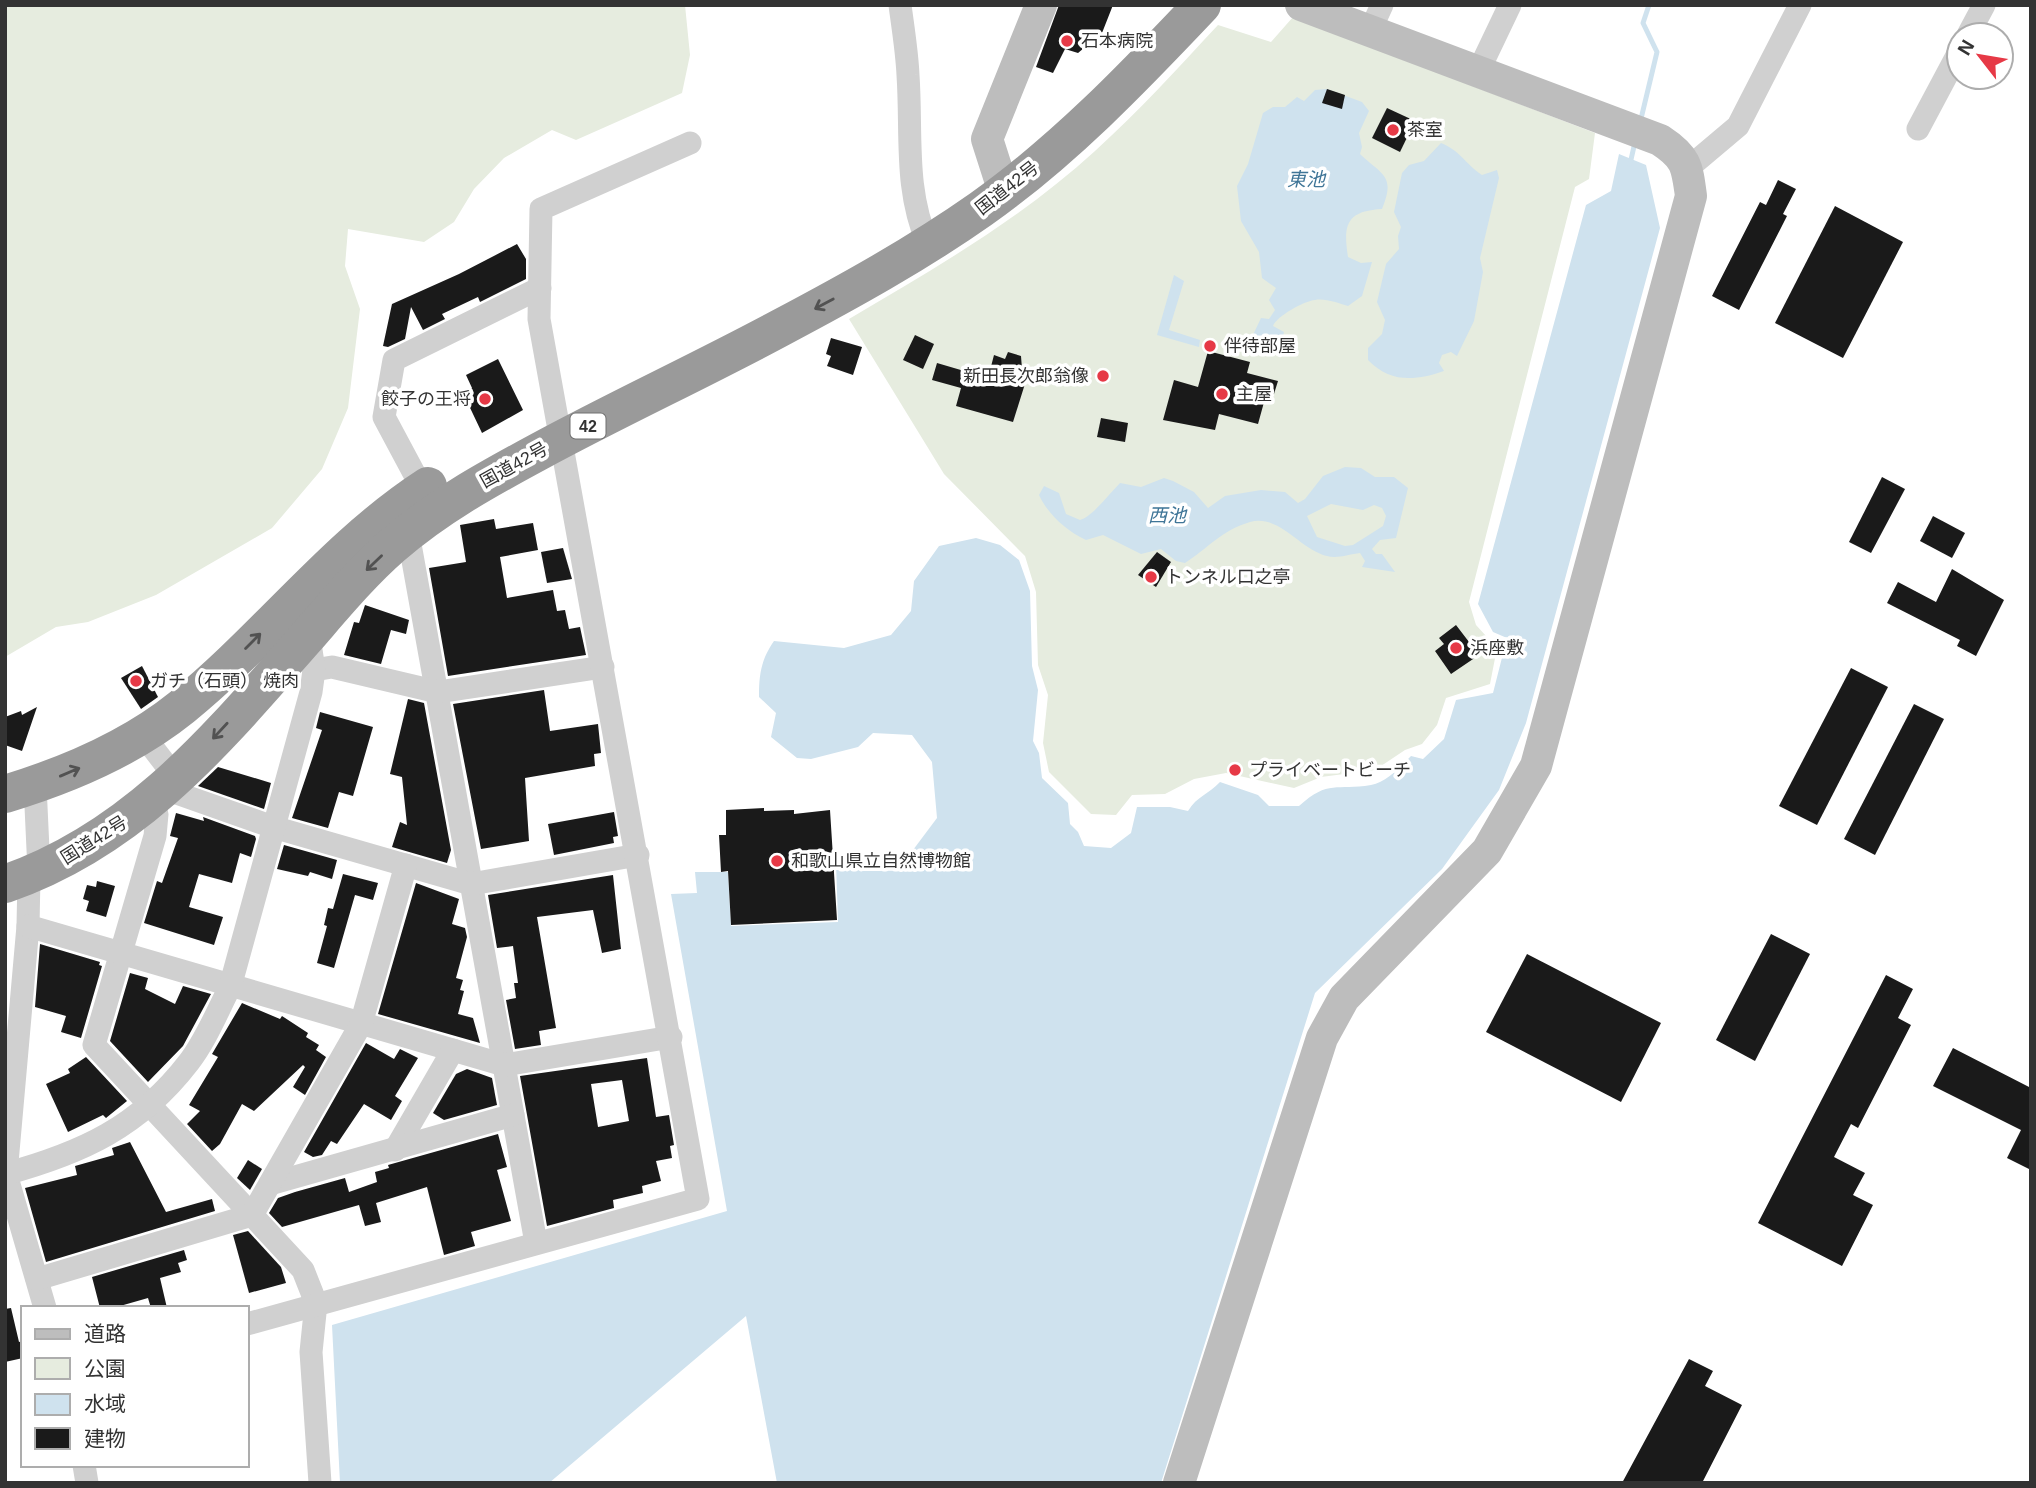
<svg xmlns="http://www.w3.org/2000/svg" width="2036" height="1488" font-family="Helvetica,'Noto Sans JP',sans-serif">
<rect width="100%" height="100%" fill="#fff"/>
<!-- green -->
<g fill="#e6ecdf">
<path d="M5,5h680l5,50 -8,38 -106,47 -24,-10 -48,28 -30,31 -20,33 -30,20 -76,-13 -3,37 15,43 -12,99 -26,61 -50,59 -116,67 -68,27 -32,5 -51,30z"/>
<path d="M1293,17l302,116 -6,46 -14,8 -106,415 7,23 21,23 -7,36 -44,14 -9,27 -15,19 -17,6 -30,20 -54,7 -27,11 -68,-15 -32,6 -29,15 -33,1 -16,20 -25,-1 -42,-42 -6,-29 5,-48 -10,-30 -2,-73 -11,-36 -81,-82 -95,-155c85,-50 173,-101 246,-168 44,-40 83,-83 123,-126l53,17z"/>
</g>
<!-- water -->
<g fill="#cfe2ee" fill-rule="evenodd">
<path d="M1327,89l35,13 7,9 -10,22 3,14 -2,7c22,21 36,21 22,55 -36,2 -39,16 -34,48l13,6 11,-1 -10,34 -14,10c-10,-3 -23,-8 -33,-6 -11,1 -38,16 -42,26l11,6 -2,8 -30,-3 9,-19 8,1 6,-9 -6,-10 7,-12 -14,-10 -3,-26 -18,-31 -4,-35 11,-22 15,-51 10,-6h12l12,-10 7,4 11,-11z"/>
<path d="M1441,143c20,8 23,20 41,32l15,-5 2,8 -19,80 3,14 -9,49 -17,35 -6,-4 -9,3 -3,8 5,8c-29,10 -54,12 -76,-11v-12l14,-14 3,-14 -8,-18 9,-38 13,-15 -1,-13 3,-9 -7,-15 8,-39 7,-8 15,-4z"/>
<path d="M1619,154l27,11 14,63 -134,495 -27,67 -57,79 -127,124 -154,490h-384l-31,-167 -197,167h-209l-8,-158 395,-114 -56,-317 26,-1 -2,-21h33l3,54 107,-4 -2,-59 46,1 25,-6 30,-40 -5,-56 -20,-27 -39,-2 -15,14 -47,12 -14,-1 -26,-21 5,-24 -17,-16c0,-23 2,-37 15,-56l70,7 47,-13 20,-24 3,-30 25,-35 37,-8 24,7 19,15 11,31 2,75 6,24 -5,51 6,12 3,25 26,25 2,21 8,8 6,14 27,2 20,-15 6,-26h33l18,4c9,-15 21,-17 32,-29l38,13 11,11h30c30,-27 37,-15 72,-21 16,-3 29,-18 40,-29l12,3 21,-20 12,-39 37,-7 14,-55 -14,-6 -15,-28 108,-399 25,-14z"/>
<path d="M1174,275l10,6 -15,49 31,10 -1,7 -42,-12z"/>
<path d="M1345,467l16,1 14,9h19l14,11 -12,50 -16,2 -8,9 4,5h6l13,18 -33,-5 3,-6 -5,-8c-10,1 -23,6 -33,3 -28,-7 -47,-42 -77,-34 -28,8 -43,27 -65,41l-9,-2 -15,-12 -20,5 -38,-19 -17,5c-21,-10 -38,-26 -47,-45l5,-9 15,7 7,21 14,6c12,-3 30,-27 40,-37l21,4 23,-9 9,3 21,11 14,16 17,-12 36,-6 24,2 13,11 7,-4 18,-23zM1331,504l32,6 11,-5 8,3 4,8 -3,10 -30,19 -8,1 -28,-9 -10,-21z"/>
</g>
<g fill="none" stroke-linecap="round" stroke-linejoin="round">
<!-- stream -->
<g stroke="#cfe2ee" stroke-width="5">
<path d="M1640,123l17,-71 -14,-29 6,-18"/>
<path d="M1630,164l5,-22"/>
</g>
</g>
<!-- building -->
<g fill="#1a1a1a" fill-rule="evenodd">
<path d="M1059,5h54l-11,28 -24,20 -13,-4 -12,24 -17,-6z"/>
<path d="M1327,89l18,6 -3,14 -20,-6z"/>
<path d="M1387,108l28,13 -15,31 -28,-14z"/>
<path d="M1778,180l18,9 -13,25 4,2 -48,94 -27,-14 48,-94 6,3z"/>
<path d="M1835,206l68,36 -60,116 -68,-35z"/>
<path d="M517,244l9,15v20l-46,23 -2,-5 -36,17 3,5 -22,11 -12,-23 -6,32 -17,8 -5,-1 9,-42 67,-30z"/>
<path d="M915,335l19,9 -11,25 -20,-9z"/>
<path d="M831,338l31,9 -9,28 -26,-9 4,-10 -5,-2z"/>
<path d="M1208,351l42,11 -3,11 31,8 -5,16 -7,-2 -8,29 -39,-10 -4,16 -52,-10 11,-40 24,7z"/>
<path d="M1008,352l13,4 1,13 7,2 -16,51 -57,-16 5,-18 -29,-8 5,-17 51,15 6,-23 11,4z"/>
<path d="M498,359l25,51 -41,23 -19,-40 9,-5 -6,-13z"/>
<path d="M1101,418l27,5 -3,19 -28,-5z"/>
<path d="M1882,477l23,12 -34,64 -22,-11z"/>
<path d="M1933,516l32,17 -13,25 -32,-17z"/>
<path d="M494,519l2,10 37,-6 5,27 -38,7 7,41 46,-8 4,21 8,-1 4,19 11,-2 6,28 -138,21 -19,-108 37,-6 -6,-37z"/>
<path d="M563,548l9,31 -25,4 -6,-31z"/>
<path d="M1157,552l14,10 -15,25 -18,-12z"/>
<path d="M1952,569l52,31 -28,56 -19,-10 3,-6 -73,-37 11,-21 38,20z"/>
<path d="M365,605l44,15 -3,14 -15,-4 -10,34 -37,-9 10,-33 5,1z"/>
<path d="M1456,625l23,30 -28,19 -16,-23 9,-7 -5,-6z"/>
<path d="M142,666l16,31 -17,12 -20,-31z"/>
<path d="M1851,668l37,19 -71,138 -38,-19z"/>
<path d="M544,690l6,41 48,-7 3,29 -7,1 1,12 -70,12 4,63 -48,8 -28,-145z"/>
<path d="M408,699l16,4 27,147 -4,13 -55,-16 8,-25 7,3 -5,-48 -12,-3z"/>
<path d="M1914,704l30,15 -69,136 -31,-16z"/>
<path d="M37,707l-15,44 -17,-6v-28l16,-6 1,4z"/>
<path d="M320,712l53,15 -20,69 -14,-4 -11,36 -36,-10 30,-88 -6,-2z"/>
<path d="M218,767l53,16 -7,26 -66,-23z"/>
<path d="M764,808v3l30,-1v4l36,-4 7,110 -106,5 -3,-54 -7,1 -2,-37h7v-25z"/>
<path d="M614,812l4,24 -5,1 1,6 -60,12 -6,-31z"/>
<path d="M176,813l28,8 -1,-4 52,19 1,3 -5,18 -11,-4 -8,30 -33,-9 -10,33 34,10 -9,28 -70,-22 13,-42 5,2 16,-45 -8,-2z"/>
<path d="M284,845l53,15 -5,19 -22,-7 -2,4 -31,-7z"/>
<path d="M343,874l35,9 -5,17 -18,-5 -21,73 -17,-5 10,-37 -3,-1 4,-17 5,1z"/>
<path d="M613,875l8,74 -19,4 -9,-43 -56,7 19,111 -17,3 2,14 -26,4 -9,-49 10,-2 -2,-15h4l-5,-37 -16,2 -9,-53z"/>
<path d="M97,881l18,5 -9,31 -20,-6 3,-10 -6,-2 4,-14 9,2z"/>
<path d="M416,883l43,16 -7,25 13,4 2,9 -11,41 7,2 -3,10 4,1 -6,23 15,4 7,25 -102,-29z"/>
<path d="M1771,934l39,20 -55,107 -39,-21z"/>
<path d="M40,944l60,18 -1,3 3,1 -21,72 -20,-6 5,-16 -31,-9z"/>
<path d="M1527,954l134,69 -40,79 -135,-70z"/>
<path d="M130,973l18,5 -3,11 30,15 8,-18 28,8 -28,52 -35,36 -38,-41z"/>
<path d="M1886,975l27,14 -15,29 13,7 -53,103 -7,-4 -17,33 31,16 -12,22 20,10 -31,61 -84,-43z"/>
<path d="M242,1003l38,16 2,-3 26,17 -2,4 13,8 -3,5 10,7 -21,38 -12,-8 12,-20 -2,-2 -49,46 -12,-7 -22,40 -8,7 -25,-27 13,-13 -11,-6 29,-48 -6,-3z"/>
<path d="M366,1043l28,16 6,-10 18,9 -23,38 7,5 -11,19 -27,-16 -27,40 -6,-3 -9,14 -9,2 -9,-5z"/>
<path d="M1953,1048l78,40v82l-24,-12 14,-28 -88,-44z"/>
<path d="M86,1057l41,44 -21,17 -3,-3 -35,17 -22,-48 24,-11 -2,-4z"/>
<path d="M647,1058l9,59 13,-2 5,30 -4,1 2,12 -16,3 5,20 -19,5 1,7 -30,7 1,8 -67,18 -27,-150zM622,1080l7,41 -31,6 -7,-43z"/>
<path d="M467,1069l25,9 5,27 -53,15 -11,-7 23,-39z"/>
<path d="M498,1134l9,33 -10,3 14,51 -40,11 4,14 -31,9 -17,-68 -51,16 5,19 -16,4 -6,-21 -77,22 -13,-14 9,-15 17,-6 50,-14 4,14 28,-10 -2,-10 14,-4 -1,-3z"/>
<path d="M130,1142l36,70 46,-13 3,12 -169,51 -21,-74 52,-13 -2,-9 39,-11 -2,-7z"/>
<path d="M248,1160l14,9 -12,21 -13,-12z"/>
<path d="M248,1231l33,36 5,16 -37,10 -16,-58z"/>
<path d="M184,1250l3,10 -9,3 3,9 -21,6 7,30h-16l-3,-10 -35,10h-13l-8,-31z"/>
<path d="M11,1308l8,34 4,-1v17l-18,4v-53z"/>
<path d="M1689,1359l24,12 -8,15 37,19 -40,78h-80z"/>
</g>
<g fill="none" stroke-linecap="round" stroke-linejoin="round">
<!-- street -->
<g stroke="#d0d0d0" stroke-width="23">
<path d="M900,5c3,23 7,47 8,70 4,59 -4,114 20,169"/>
<path d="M1370,31l12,-26"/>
<path d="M1968,35l16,-30"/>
<path d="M1478,72l32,-67"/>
<path d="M1918,129l41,-77"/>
<path d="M1687,169l51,-43 62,-121"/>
<path d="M423,490l-39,-73 10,-57 146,-72"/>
<path d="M408,533l128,710"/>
<path d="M314,670l18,-3 106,25 165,-25"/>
<path d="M143,735l33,43"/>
<path d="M35,785l4,86"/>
<path d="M165,789l108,38 198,57 167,-29"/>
<path d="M149,803l8,11 -2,22 -61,209 209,225 13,33 -5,49 9,131"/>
<path d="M29,876l-1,50 -22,248 39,134"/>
<path d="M28,926l476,139 167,-28"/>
<path d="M395,1150l58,-100"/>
<path d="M5,1174c77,-21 134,-47 184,-112 17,-22 28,-50 41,-75l81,-295 3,-22 -6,-40"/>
<path d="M270,1184l243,-69"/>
<path d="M37,1279l215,-64 109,-191 45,-159"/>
<path d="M247,1324l451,-125 -159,-880 2,-110 149,-66"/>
<path d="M84,1465l3,18"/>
</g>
<!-- secondary -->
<g stroke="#bdbdbd" stroke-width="32">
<path d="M1004,192l-17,-53 54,-134"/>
<path d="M1179,1483l143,-445 22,-40 143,-147 49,-85 155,-570c-4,-31 -5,-39 -31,-56l-359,-135"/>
</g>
<!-- highway -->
<g stroke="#9a9a9a" stroke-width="38">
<path d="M5,794c63,-19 125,-45 177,-87 86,-70 152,-160 246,-221"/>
<path d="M5,884c130,-45 212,-145 300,-245 28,-32 55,-65 87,-93 45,-39 94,-66 146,-94 79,-43 162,-81 242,-124 68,-36 137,-74 201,-119 82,-58 152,-131 221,-204"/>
</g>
</g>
<!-- one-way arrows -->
<defs><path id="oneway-shaft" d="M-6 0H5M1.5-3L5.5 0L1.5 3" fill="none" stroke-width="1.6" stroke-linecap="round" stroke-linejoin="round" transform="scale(1.75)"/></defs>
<g stroke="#525252">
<use href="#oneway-shaft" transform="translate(824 304) rotate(152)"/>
<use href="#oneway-shaft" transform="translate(374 563) rotate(136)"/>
<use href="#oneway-shaft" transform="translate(253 641) rotate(-45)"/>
<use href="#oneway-shaft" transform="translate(220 731) rotate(133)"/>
<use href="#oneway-shaft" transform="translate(70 772) rotate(-23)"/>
</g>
<!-- markers -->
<g fill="#e63946" stroke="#fff" stroke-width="2.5">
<circle cx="1067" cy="41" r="7"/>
<circle cx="1393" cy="130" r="7"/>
<circle cx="1210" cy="346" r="7"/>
<circle cx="1103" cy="376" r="7"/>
<circle cx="1222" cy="394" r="7"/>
<circle cx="485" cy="399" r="7"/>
<circle cx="1151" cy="577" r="7"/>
<circle cx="1456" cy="648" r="7"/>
<circle cx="136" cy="681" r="7"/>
<circle cx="1235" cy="770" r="7"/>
<circle cx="777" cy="861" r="7"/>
</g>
<g text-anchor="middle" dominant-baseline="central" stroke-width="7" stroke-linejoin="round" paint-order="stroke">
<!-- shield labels -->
<rect fill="#fff" stroke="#707070" stroke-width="2" x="570.5" y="413.5" width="35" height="25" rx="5"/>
<g font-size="16" font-weight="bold" fill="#333">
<text x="588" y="426">42</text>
</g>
<!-- poi labels -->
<g font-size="18" fill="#333" stroke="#fff" text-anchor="start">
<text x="1081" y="41">石本病院</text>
<text x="1407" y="130">茶室</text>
<text x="1224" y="346">伴待部屋</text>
<text x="1089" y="376" text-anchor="end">新田長次郎翁像</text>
<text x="1236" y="394">主屋</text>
<text x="471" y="399" text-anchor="end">餃子の王将</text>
<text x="1165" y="577">トンネル口之亭</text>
<text x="1470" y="648">浜座敷</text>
<text x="150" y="681">ガチ（石頭） 焼肉</text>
<text x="1249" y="770">プライベートビーチ</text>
<text x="791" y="861">和歌山県立自然博物館</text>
</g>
<!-- street labels -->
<g font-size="18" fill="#333" stroke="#fff">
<text transform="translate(1007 188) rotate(-38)">国道42号</text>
<text transform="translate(514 465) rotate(-29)">国道42号</text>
<text transform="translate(94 840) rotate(-32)">国道42号</text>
</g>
<!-- water labels -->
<g font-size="19" font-style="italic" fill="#3f7597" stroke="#fff">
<text x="1306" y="179">東池</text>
<text x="1167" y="515">西池</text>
</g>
</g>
<!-- border -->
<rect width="2036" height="1488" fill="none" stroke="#333333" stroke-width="14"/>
<!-- legend -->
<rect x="21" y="1306" width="228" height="161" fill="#ffffff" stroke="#adadad" stroke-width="2"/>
<rect x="35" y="1329" width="35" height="10" fill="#bdbdbd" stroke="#adadad" stroke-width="2"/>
<text x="84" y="1341" font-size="21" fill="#333333">道路</text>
<rect x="35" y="1358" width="35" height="21" fill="#e6ecdf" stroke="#adadad" stroke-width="2"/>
<text x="84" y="1376" font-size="21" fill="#333333">公園</text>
<rect x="35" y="1394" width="35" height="21" fill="#cfe2ee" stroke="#adadad" stroke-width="2"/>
<text x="84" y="1411" font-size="21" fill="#333333">水域</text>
<rect x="35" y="1428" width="35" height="21" fill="#1a1a1a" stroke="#adadad" stroke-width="2"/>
<text x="84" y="1446" font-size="21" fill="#333333">建物</text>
<!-- north arrow -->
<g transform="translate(1980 56) rotate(301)"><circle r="33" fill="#ffffff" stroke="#adadad" stroke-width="2"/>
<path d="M0-5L12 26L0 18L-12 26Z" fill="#e63946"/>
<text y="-10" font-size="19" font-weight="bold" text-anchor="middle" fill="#333333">N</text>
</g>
</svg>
